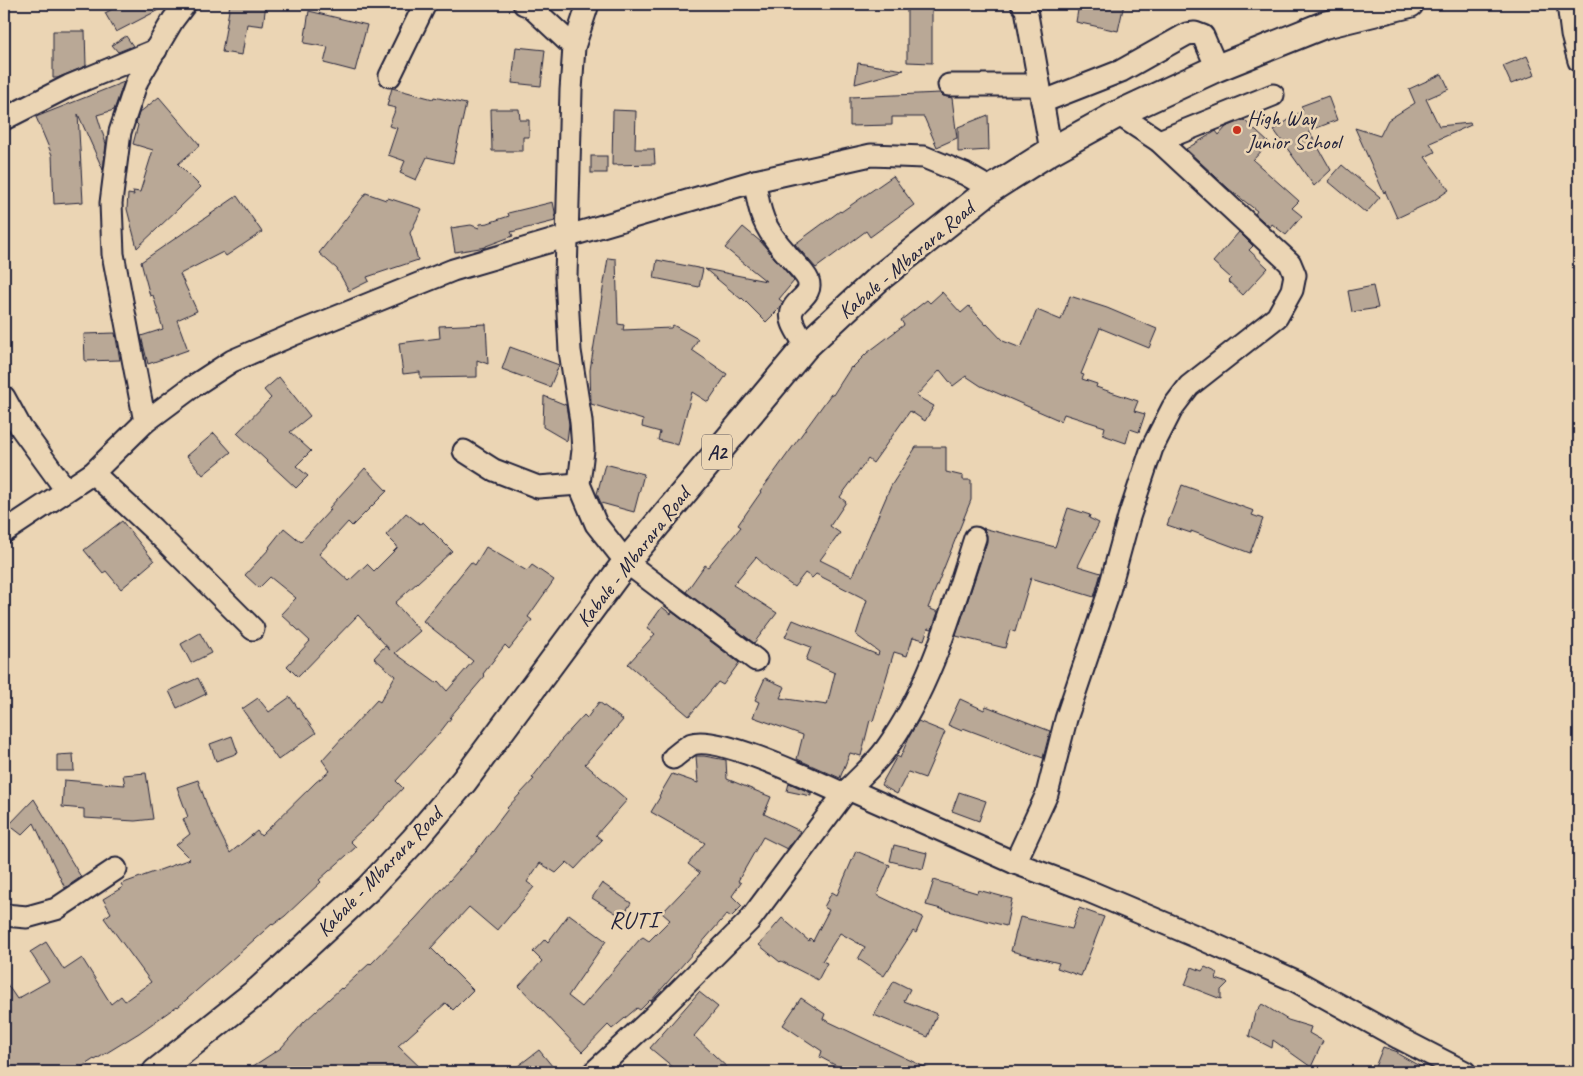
<svg xmlns="http://www.w3.org/2000/svg" width="1583" height="1076" font-family="Caveat,sans-serif">
<rect width="100%" height="100%" fill="#ebd5b4"/>
<filter id="ink" filterUnits="userSpaceOnUse"><feTurbulence type="fractalNoise" baseFrequency=".02" numOctaves="2"/><feDisplacementMap in="SourceGraphic" scale="10" xChannelSelector="R" yChannelSelector="G"/><feConvolveMatrix kernelMatrix="1 2 1 2 8 2 1 2 1" color-interpolation-filters="sRGB"/></filter>
<g filter="url(#ink)">
<!-- building -->
<g fill="#b9a896" stroke="#22223b">
<path d="M122,4h48l-54,28 -11,-19z"/>
<path d="M230,4h36l-3,22 -16,-2 -5,31 -20,-3z"/>
<path d="M907,4h25v59l-25,-1z"/>
<path d="M1079,4h45l-6,27 -42,-9z"/>
<path d="M309,11l58,14 -12,46 -31,-8 4,-16 -24,-4z"/>
<path d="M53,31h32l1,35 -29,12h-4z"/>
<path d="M126,36l7,10 -15,6 -6,-7z"/>
<path d="M516,47l29,3 -4,36 -29,-3z"/>
<path d="M1527,56l8,19 -24,9 -8,-18z"/>
<path d="M858,63l46,7 -49,14z"/>
<path d="M1442,74l7,15 -23,10 13,27 31,-3 1,2 -41,18 5,9 -10,5 24,33 -16,11 -36,17 -12,-27 -1,2 -29,-65 25,8 8,-16 27,-17 -6,-14z"/>
<path d="M124,82l-10,28 -17,5 9,29 -3,26 -25,-56 5,88 -29,2 -2,-49 -16,-38z"/>
<path d="M392,88l41,11 1,-2 32,7 -13,59 -26,-6 -11,23 -16,-7 5,-12 -17,-6 9,-27 -8,-2 7,-18 -9,-2z"/>
<path d="M940,93l3,3 9,2 5,40 -20,9 -13,-30h-32v8l-42,1v-29z"/>
<path d="M1328,96l9,24 -28,11 22,39 -17,16 -40,-56 29,-20 -2,-4z"/>
<path d="M159,97l41,48 -22,19 23,23 -64,61 -10,-39 1,-15 6,1 -1,-4 7,1 13,-42 -20,-6 5,-19 -2,-2 3,-10z"/>
<path d="M491,109h28l1,11h9v17h-6v14h-31z"/>
<path d="M613,110l23,1 -1,38h19l1,15 -43,1z"/>
<path d="M988,115l1,35 -31,2v-25z"/>
<path d="M1244,120l25,23 -16,17 46,41 -7,7 10,8 -16,19 -14,-11 -2,3 -15,-13 2,-3 -28,-22 -43,-40 27,-16 3,-2 3,4 7,-8z"/>
<rect x="591" y="156" width="16" height="17"/>
<path d="M1342,165l38,32 -14,16 -38,-32z"/>
<path d="M893,176l21,29 -44,32 -4,-6 -50,37 -21,-24 45,-33 1,1z"/>
<path d="M366,193l20,7 2,-2 34,11 -12,24 8,27 -51,17 2,4 -20,10 -12,-22 -18,-16z"/>
<path d="M237,196l25,36 -36,24 -3,-4 -43,22 17,37 -20,9 11,30 -40,14 -7,-28 22,-7 -10,-34 -3,1 -9,-34z"/>
<path d="M553,202l2,10v9l-44,11 2,4 -27,10v1l-31,5 -4,-24 20,-3 8,3 1,-4 8,-1 21,-7 -1,-3z"/>
<path d="M743,227l18,15 33,39 -15,18 4,3 -3,6 -14,14 -24,-24 -1,1 -36,-30 61,12 -41,-33z"/>
<path d="M1239,232l14,14 -4,4 19,18 -25,27 -15,-14 3,-3 -18,-16z"/>
<path d="M608,258l8,1 2,65 6,1 -1,5 48,-2 2,-3 25,14 -6,11 35,24 -19,28 -16,-10 -14,53 -20,-5 2,-8 -18,-5 1,-7 -52,-16 -1,-34z"/>
<path d="M657,260l46,9 -4,18 -45,-9z"/>
<path d="M1373,286l5,22 -26,4 -4,-21z"/>
<path d="M942,292l19,21 8,-7 17,19 1,-1 16,17 18,7 16,-38 24,10 9,-24 37,12 50,21 -8,19 -49,-20 -19,46 3,1 -2,4 15,5 -1,3 42,14 -4,10 11,3 -6,18 -9,-3 -4,14 -23,-8 2,-8 -41,-13 -3,7 -80,-35 -15,-10 -13,10 -13,-16 -24,26 18,10 -9,15 -15,-10 -37,52 -5,-4 -28,38 6,5 -16,24 10,7 -20,27 32,16 39,-90 25,-39h30v25l17,4v4h8v20l-43,108 10,4 -6,17 -4,-1 -4,12 -11,-3 -6,19 -13,-4 -21,69 -3,-1 -9,36 -11,-3 -10,25 -43,-19 6,-24 -50,-18 6,-15 -4,-2 10,-22 20,9 -5,11 47,7 8,-32 -29,-13 5,-13 -26,-10 8,-17 85,35 1,-3 -23,-17 11,-35 -51,-26 -4,4 -7,-5 -11,14 -24,-17 -14,-13 -23,28 44,28 -23,30 -68,-51 19,-27 3,2 33,-40 -3,-2 23,-33h-1l71,-98 2,1 18,-28 1,1 15,-15 37,-28 -3,-5 26,-20 3,3z"/>
<path d="M486,324l2,40 -11,-4v17l-57,1v-6l-17,2 -4,-31 41,-5 -1,-12z"/>
<path d="M115,333l5,27 -35,1 -1,-27z"/>
<path d="M510,347l49,18 -9,22 -48,-18z"/>
<path d="M279,377l31,39 -20,16 21,19 -15,15 12,10 -12,12 -59,-55 34,-35 -7,-8z"/>
<path d="M544,396l22,9 3,19 -2,17 -24,-14z"/>
<path d="M214,433l17,19 -28,23 -16,-19z"/>
<path d="M605,464l39,10 -10,38 -33,-9 -4,-9z"/>
<path d="M365,468l22,23 -35,35 -4,-4 -29,32 30,27 18,-17 7,7 23,-23v-2l-11,-11 20,-22 14,11 3,-2 29,29 -57,52 25,28 -25,22 41,30 2,-2 9,10 26,-30 -50,-40 48,-59 4,3 11,-18 41,24 5,-6 22,15 -26,37 4,3 -23,29 -4,-4 -22,29 2,2 -35,41 1,1 -14,18 -41,45 7,7 -30,32 -23,21 6,6 -37,33 2,2 -36,34 -12,9 -1,-1 -94,83 -1,-1 -38,27 -44,27 -1,-1 -20,13h-65l-5,-9v-83l13,19 32,-18 -19,-29 16,-10 18,28 18,-12 29,46 10,-8 4,5 26,-19 -47,-64 7,-5 -8,-14 20,-12 -2,-3 69,-25 -14,-14 14,-11 -7,-15 5,-2 -11,-30 21,-7 11,31 21,42 27,-22 4,5 55,-54 14,-11 -8,-11 55,-60 3,2 15,-26 -21,-18 11,-12 5,4 -32,-35 -60,62 -11,-11 23,-25 -29,-27 15,-16 -26,-21 -11,11 -14,-13 25,-27 -1,-1 15,-19 17,14 30,-33 -2,-1z"/>
<path d="M1182,485l72,26 -2,4 11,4 -13,34 -59,-22v2l-24,-8z"/>
<path d="M1068,508l22,7 -1,3 10,5 -21,43 23,7 -7,24 -63,-19 -16,54 -5,-2 -5,18 -49,-12 31,-94v-7l-4,-7 72,19z"/>
<path d="M122,521l32,40 -33,28 -15,-18 -3,2 -19,-23z"/>
<path d="M662,607l9,7 1,-2 67,51 -16,22 -5,-3 -29,34 -61,-52 27,-30 -8,-6z"/>
<path d="M200,633l11,20 -20,10 -10,-19z"/>
<path d="M198,678l8,16 -29,14 -8,-17z"/>
<path d="M290,697l26,36 -38,27 -36,-51 16,-11 11,14z"/>
<path d="M960,699l24,11 2,-4 64,25 -7,27 -80,-30 -1,3 -14,-6z"/>
<path d="M599,702l24,18 -38,44 42,36 -31,35 6,5 -27,29 -8,-7 -11,11 -16,-10 -13,19 7,5 -37,44 -28,-24 -38,41 42,42 -20,20 -7,-7 -48,43 27,26h-181l37,-24 23,-26 37,-34 1,1 28,-26 1,1 44,-45 61,-68 32,-42 -1,-1 27,-29 -2,-1 29,-38 23,-25 3,3z"/>
<path d="M918,721l27,11 -20,46 -17,-6 -11,22 -16,-9 16,-29 3,2 9,-21z"/>
<path d="M232,736l6,17 -22,8 -6,-17z"/>
<path d="M73,754l1,17h-17v-16z"/>
<path d="M696,756h8l22,4 1,19 44,18 -7,17 36,17 -13,18 -24,-12 -25,44 3,2 -9,13 10,10 -11,11 -4,-3 -76,87 -1,-1 -10,10 -3,-2 -25,21 -4,-4 -26,27 -63,-66 23,-25 -9,-9 12,-13 3,3 21,-28 37,27 -38,55 14,11 58,-68 3,-2 6,4 21,-21 -8,-7 38,-40 -12,-9 17,-21 -54,-31 9,-15 -1,-1 13,-22 26,9z"/>
<path d="M146,773l7,46 -18,2 -51,-3v-9l-22,-2 2,-27 61,5 -2,-10z"/>
<path d="M789,783l22,10v3l-24,-5z"/>
<path d="M959,792l27,9 -7,20 -27,-10z"/>
<path d="M34,799l47,78 -16,11 -31,-65 -12,12 -13,-10z"/>
<path d="M894,845l33,8 -4,16 -33,-8z"/>
<path d="M856,851l34,14 -13,30 46,22 -7,16 -3,-2 -29,45 -26,-17 7,-12 -25,-14 -18,28 5,2 -9,17 -37,-19 -1,1 -21,-17 23,-27 27,23 1,-3 3,3 16,-31 -5,-3 8,-15 5,3z"/>
<path d="M934,880l43,13 1,-3 34,9 -6,27 -80,-21z"/>
<path d="M602,883l29,20 -9,14 -30,-19z"/>
<path d="M1079,908l25,9 -23,59 -24,-8 2,-5 -48,-12 9,-34 52,12z"/>
<path d="M1192,967l10,4 3,-4 13,6 -2,6 12,4 -7,7v9l-36,-14z"/>
<path d="M894,981l16,8 -6,12 33,13 -9,23 -54,-22z"/>
<path d="M699,992l19,15 -24,29 38,36h-53l-29,-24z"/>
<path d="M801,998l24,16 -2,5 112,53h-87l-28,-15 2,-6 -39,-26z"/>
<path d="M1262,1004l26,16 23,7 -2,6 14,8 -12,26 -38,-27 -1,8 -23,-12 6,-23z"/>
<path d="M1383,1047l15,5v2l32,18h-57z"/>
<path d="M539,1050l18,22h-47z"/>
</g>
<g fill="none" stroke-linecap="round" stroke-linejoin="round">
<defs>
<g id="minor">
<path d="M524,4l6,2 44,41"/>
<path d="M588,4l-14,43 -3,43 -5,187 4,74 11,70 2,29 -4,34 17,40 30,38 130,98"/>
<path d="M1022,4l4,5 25,142"/>
<path d="M1568,4l4,31 7,26"/>
<path d="M390,76l35,-72"/>
<path d="M949,85h90"/>
<path d="M1042,102l79,-31 66,-37 8,-1 8,3 14,32"/>
<path d="M4,119l65,-33 87,-36"/>
<path d="M1159,141l114,-46"/>
<path d="M755,181c4,33 9,47 31,72 6,8 18,18 22,27 7,19 -24,21 -15,43 3,8 9,16 13,23"/>
<path d="M4,397l17,31 45,62"/>
<path d="M145,422l-32,-168 -2,-51 9,-71 17,-51 36,-61 12,-16"/>
<path d="M464,451l30,19 44,17 41,-3"/>
<path d="M93,473l60,56 100,100"/>
<path d="M4,532l89,-59 52,-51 47,-35 40,-26 60,-26 161,-65 302,-89 116,-26 53,2 41,17 26,15"/>
<path d="M673,758c6,-5 13,-11 19,-14 27,-9 123,37 152,50"/>
<path d="M848,789l167,74 64,24 123,52 94,42 103,57 66,34"/>
<path d="M1015,863l32,-69 19,-75 41,-121 22,-81 23,-69 21,-41 16,-21 88,-69 15,-27 3,-15 -5,-12 -131,-122 -41,-27"/>
<path d="M4,915l23,2 29,-8 60,-40"/>
<path d="M594,1072l54,-50 101,-101 95,-127c14,-16 30,-28 42,-45 45,-62 66,-140 89,-211"/>
</g>
<path id="major" d="M156,1072l103,-82 110,-102 45,-48 50,-59 162,-219 180,-216 72,-67 113,-90 60,-38 67,-37 99,-46 107,-43 86,-21"/>
</defs>
<!-- minor casing -->
<use href="#minor" stroke="#22223b" stroke-width="25"/>
<!-- major casing -->
<use href="#major" stroke="#22223b" stroke-width="30"/>
<!-- minor -->
<use href="#minor" stroke="#ebd5b4" stroke-width="21"/>
<!-- major -->
<use href="#major" stroke="#ebd5b4" stroke-width="26"/>
</g>
</g>
<!-- markers -->
<circle fill="#c8321e" stroke="#ebd5b4" stroke-width="2" cx="1237" cy="130" r="5"/>
<g text-anchor="middle" dominant-baseline="central" stroke-width="5" stroke-linejoin="round" paint-order="stroke">
<!-- shield labels -->
<rect fill="#ebd5b4" stroke="#5e585f" stroke-width="1" x="702" y="434.5" width="30" height="35" rx="4"/>
<g font-size="20" font-weight="bold" fill="#22223b">
<text x="717" y="452">A2</text>
</g>
<!-- poi labels -->
<g font-size="21" fill="#22223b" stroke="#ebd5b4" text-anchor="start">
<text x="1247" y="118">High Way<tspan x="1247" dy="24">Junior School</tspan></text>
</g>
<!-- street labels -->
<g font-size="21" fill="#22223b" stroke="#ebd5b4">
<text transform="translate(906 260) rotate(-40)">Kabale - Mbarara Road</text>
<text transform="translate(633 557) rotate(-52)">Kabale - Mbarara Road</text>
<text transform="translate(379 872) rotate(-46)">Kabale - Mbarara Road</text>
</g>
<!-- quarter labels -->
<g font-size="24" letter-spacing="1" fill="#22223b" stroke="#ebd5b4">
<text x="634" y="920">RUTI</text>
</g>
</g>
<!-- margin -->
<rect width="1583" height="1076" fill="none" stroke="#ebd5b4" stroke-width="20"/>
<rect x="10" y="10" width="1563" height="1056" fill="none" stroke="#22223b" stroke-width="2" filter="url(#ink)"/>
</svg>
